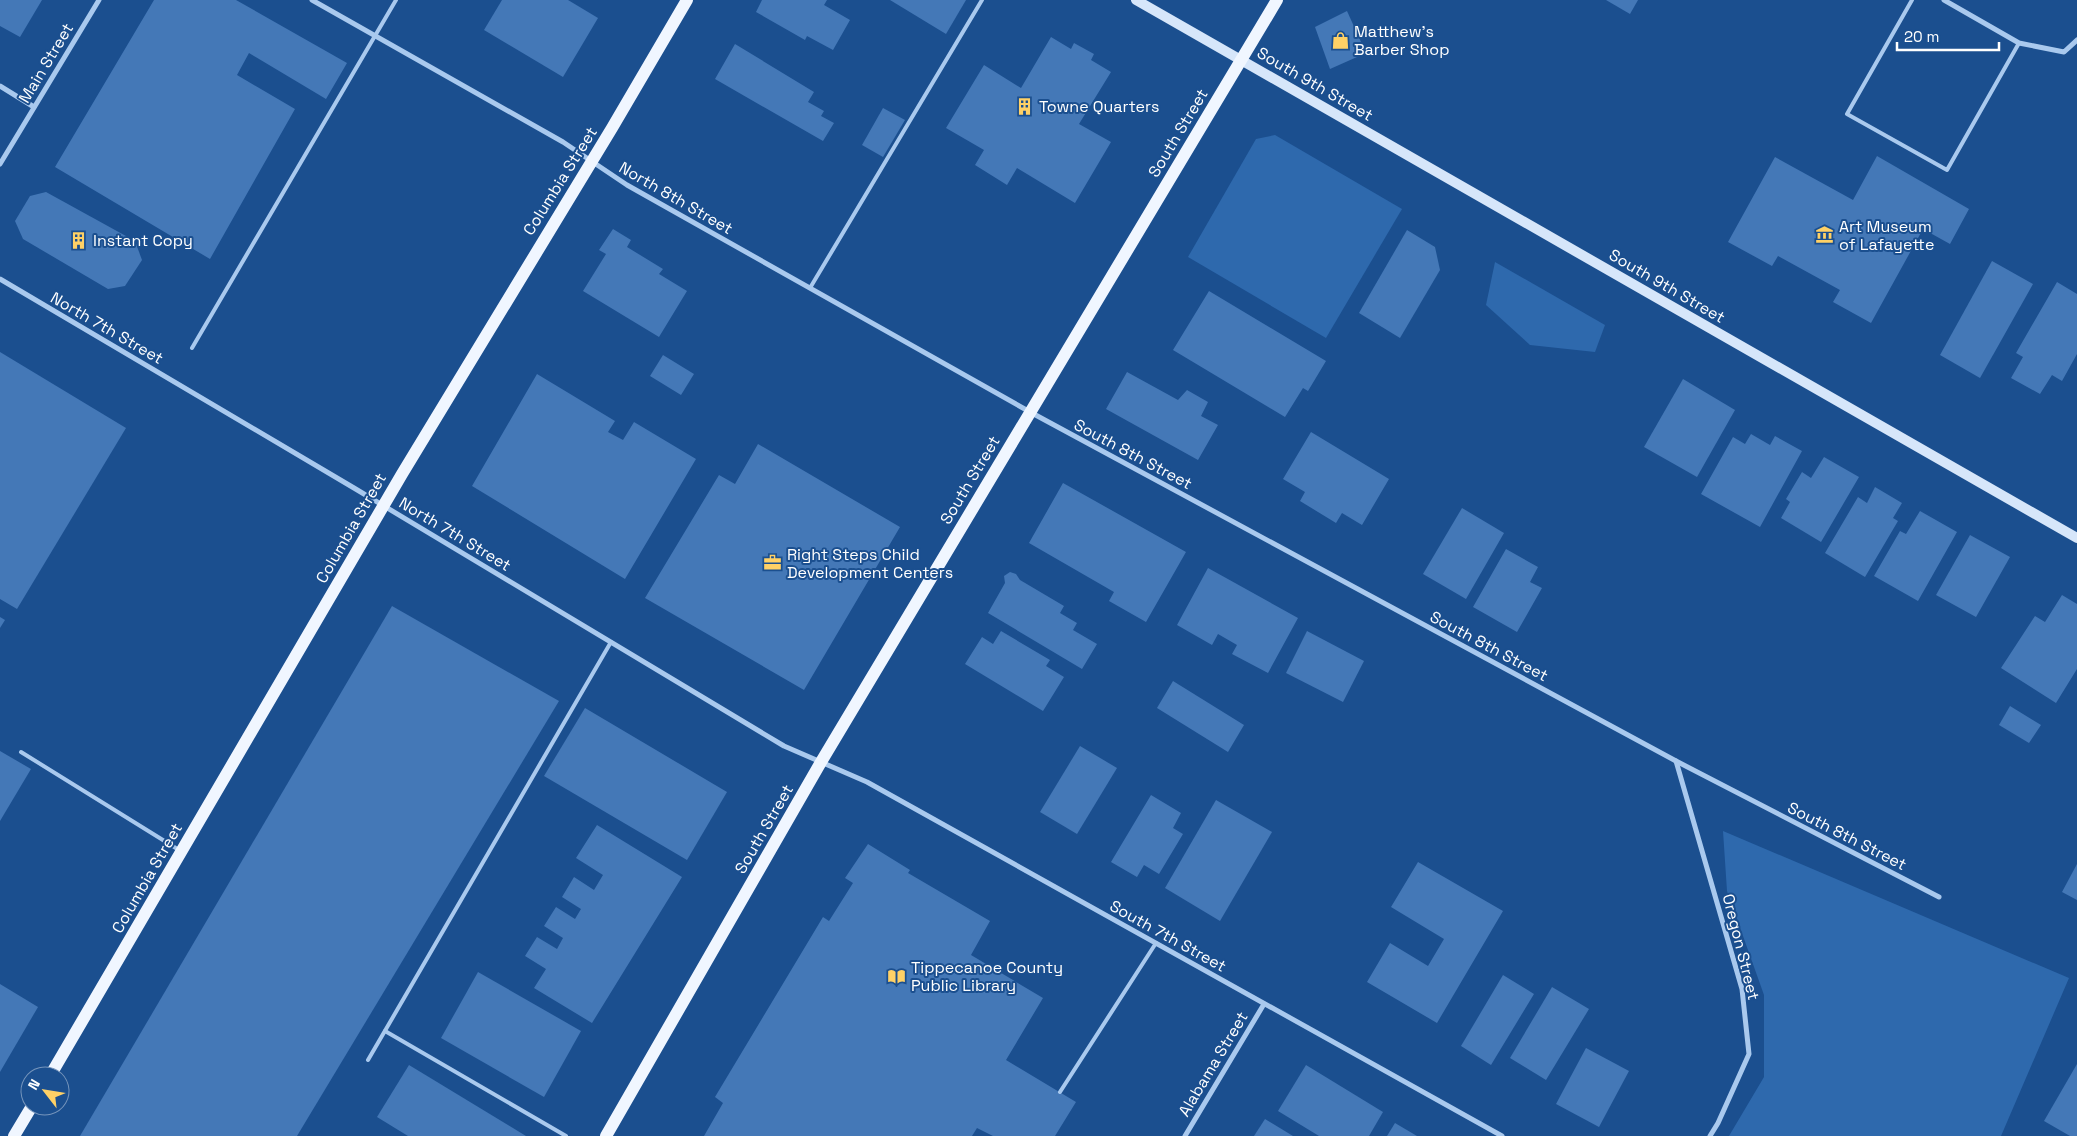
<svg xmlns="http://www.w3.org/2000/svg" width="2077" height="1136" font-family="'Space Grotesk',sans-serif">
<rect width="100%" height="100%" fill="#1b4f8f"/>
<!-- green -->
<g fill="#2e69ad">
<path d="M1275,135l127,74 -76,129 -138,-81 68,-118z"/>
<path d="M1495,262l110,63 -10,27 -65,-7 -44,-40z"/>
<path d="M1723,831l346,147 -68,158h-272l35,-59v-82l-37,-104z"/>
</g>
<!-- building -->
<g fill="#4478b7">
<path d="M0,0h42l-22,37 -20,-11z"/>
<path d="M154,0h82l111,63 -21,36 -77,-46 -12,22 58,34 -85,150 -155,-92z"/>
<path d="M502,0h66l30,18 -35,59 -79,-47z"/>
<path d="M762,0h65l-3,5 26,15 -17,30 -26,-14 -2,4 -49,-28z"/>
<path d="M890,0h76l-20,34z"/>
<path d="M1606,0h32l-8,14z"/>
<path d="M1347,11l19,42 -36,16 -15,-42z"/>
<path d="M1051,37l20,12 3,-6 20,11 -3,6 20,12 -32,52 32,18 -36,61 -58,-35 -10,17 -32,-20 9,-15 -38,-22 38,-63 37,23z"/>
<path d="M735,44l79,48 -6,10 16,9 -3,5 13,7 -11,18 -108,-62z"/>
<path d="M883,108l22,12 -22,37 -21,-12z"/>
<path d="M1877,156l92,53 -19,35 -27,-15 -52,94 -38,-21 7,-12 -62,-34 -6,10 -44,-24 47,-85 78,43z"/>
<path d="M46,192l89,49 7,19 -17,26 -17,3 -85,-50 -8,-18 15,-25z"/>
<path d="M613,229l18,11 -4,7 36,22 -4,5 28,17 -28,46 -76,-46 23,-37 -7,-4z"/>
<path d="M1407,230l28,17 5,23 -40,68 -41,-25z"/>
<path d="M1992,261l41,23 -53,94 -40,-23z"/>
<path d="M2057,282l20,12v60l-15,27 -10,-6 -12,19 -29,-16 12,-21 -7,-4z"/>
<path d="M1209,291l117,70 -18,30 -5,-3 -18,29 -112,-67z"/>
<path d="M0,352l126,76 -109,181 -17,-10z"/>
<path d="M663,355l31,19 -13,21 -31,-19z"/>
<path d="M1127,372l51,28 9,-10 21,12 -7,14 17,9 -20,35 -92,-51z"/>
<path d="M537,374l78,47 -7,11 15,8 11,-18 62,37 -71,120 -153,-93z"/>
<path d="M1683,379l52,31 -38,67 -53,-30z"/>
<path d="M1311,432l78,47 -27,46 -20,-12 -6,10 -36,-22 5,-9 -22,-13z"/>
<path d="M1751,434l19,11 5,-9 27,15 -42,76 -59,-33 32,-57 12,7z"/>
<path d="M758,444l142,83 -96,163 -159,-92 74,-123 16,9z"/>
<path d="M1824,457l35,20 -38,65 -40,-24 9,-16 -4,-3 16,-27 9,6z"/>
<path d="M1063,483l123,69 -40,70 -37,-21 5,-9 -85,-49z"/>
<path d="M1875,487l27,16 -9,15 5,3 -33,56 -40,-24 33,-56 9,6z"/>
<path d="M1462,508l42,25 -38,66 -43,-25z"/>
<path d="M1920,511l37,21 -39,69 -44,-25 26,-45 6,3z"/>
<path d="M1970,535l40,22 -34,60 -40,-22z"/>
<path d="M1506,549l32,18 -8,15 12,6 -25,44 -44,-25z"/>
<path d="M1208,568l90,50 -30,55 -36,-19 5,-9 -19,-11 -6,11 -35,-20z"/>
<path d="M1010,572l6,2 4,6 44,26 -4,7 17,10 -4,7 24,14 -15,25 -94,-56 17,-30 -1,-7z"/>
<path d="M2062,595l15,9v65l-21,34 -55,-35 34,-52 10,6z"/>
<path d="M392,606l167,95 -262,435h-217z"/>
<path d="M0,617l5,3 -5,8z"/>
<path d="M1001,631l49,29 -4,6 18,11 -21,34 -78,-47 17,-27 11,7z"/>
<path d="M1307,631l57,30 -21,41 -57,-29z"/>
<path d="M1173,681l71,44 -16,27 -71,-44z"/>
<path d="M2010,706l31,19 -12,18 -30,-18z"/>
<path d="M585,708l142,84 -40,68 -143,-84z"/>
<path d="M1080,746l37,22 -40,66 -37,-22z"/>
<path d="M0,751l31,18 -31,52z"/>
<path d="M1151,795l30,18 -8,15 10,6 -24,40 -15,-9 -7,12 -26,-15z"/>
<path d="M1216,800l56,32 -52,89 -55,-33z"/>
<path d="M597,825l85,52 -90,146 -58,-35 12,-19 -21,-13 12,-19 20,12 6,-11 -19,-12 12,-19 19,12 6,-10 -19,-12 12,-20 20,13 9,-15 -27,-17z"/>
<path d="M868,844l42,26 -2,3 82,48 -19,34 72,43 -37,62 70,42 -21,34h-62l-16,-8 -5,8h-268l19,-33 -8,-6 108,-180 6,4 24,-38 -8,-5z"/>
<path d="M1418,862l85,49 -66,112 -70,-41 23,-39 38,23 16,-27 -53,-32z"/>
<path d="M2077,864v36l-15,-8z"/>
<path d="M478,972l103,59 -37,66 -103,-59z"/>
<path d="M1503,975l31,19 -43,71 -30,-19z"/>
<path d="M0,984l38,23 -38,65z"/>
<path d="M1552,987l37,22 -43,71 -36,-22z"/>
<path d="M1586,1048l43,23 -30,56 -43,-23z"/>
<path d="M2077,1064v72h-7l-26,-15z"/>
<path d="M409,1065l117,71h-118l-31,-19z"/>
<path d="M1306,1065l77,47 -14,24h-50l-41,-25z"/>
<path d="M1265,1119l28,17h-39z"/>
<path d="M1395,1123l22,13h-30z"/>
</g>
<g fill="none" stroke-linecap="round" stroke-linejoin="round">
<!-- lane -->
<g stroke="#a9c9ee" stroke-width="4">
<path d="M1912,0l-65,114 100,56 72,-127"/>
<path d="M810,288l172,-288"/>
<path d="M192,348l204,-348"/>
<path d="M21,752l158,98"/>
<path d="M385,1031l181,105"/>
<path d="M368,1060l243,-418"/>
<path d="M1060,1092l96,-149"/>
</g>
<!-- street -->
<g stroke="#a9c9ee" stroke-width="5">
<path d="M312,0l251,142 64,43 403,227 646,349 263,136"/>
<path d="M1944,0l75,43 45,9 13,-12"/>
<path d="M0,86l34,21"/>
<path d="M0,164l99,-164"/>
<path d="M0,279l354,209 430,258 83,36 635,354"/>
<path d="M1676,761l66,228 7,65 -31,69 -8,13"/>
<path d="M1185,1136l79,-132"/>
</g>
<!-- secondary -->
<path stroke="#d6e6fa" stroke-width="10" d="M1136,0l941,538"/>
<!-- primary -->
<g stroke="#f0f6ff" stroke-width="12">
<path d="M50,1076l352,-602 210,-346 75,-128"/>
<path d="M14,1136l18,-30"/>
<path d="M606,1136l215,-374 456,-762"/>
</g>
</g>
<!-- icons -->
<defs>
<symbol id="shop-bare" viewBox="-9 -9 18 18"><path d="M-5-2.5h2.3a2.7 3.5 0 0 1 5.4 0H5L5.5 6h-11ZM-1.5-2.5h3a1.5 2.3 0 0 0-3 0Z" fill="#ffd166" stroke="#1b4f8f" stroke-width="2.5" paint-order="stroke"/></symbol>
<symbol id="building-bare" viewBox="-9 -9 18 18"><path d="M-4-6H4V6H1V3H-1V6H-4ZM-2.5-4.3h1.7v1.8h-1.7ZM.8-4.3h1.7v1.8H.8ZM-2.5-1h1.7V.8h-1.7ZM.8-1h1.7V.8H.8Z" fill="#ffd166" stroke="#1b4f8f" stroke-width="2.5" paint-order="stroke"/></symbol>
<symbol id="museum-bare" viewBox="-9 -9 18 18"><path d="M0-6L6-3V-2H-6V-3ZM-5-1h2V3h-2ZM-1-1h2V3h-2ZM3-1h2V3H3ZM-6 4H6V6H-6Z" fill="#ffd166" stroke="#1b4f8f" stroke-width="2.5" paint-order="stroke"/></symbol>
<symbol id="office-bare" viewBox="-9 -9 18 18"><path d="M-6-3h4V-5.5h4V-3h4V5H-6ZM-1-4.5V-3h2v-1.5ZM-6 0V1H6V0Z" fill="#ffd166" stroke="#1b4f8f" stroke-width="2.5" paint-order="stroke"/></symbol>
<symbol id="library-bare" viewBox="-9 -9 18 18"><path d="M-6-4Q-3-5.5-.7-3.5V5Q-3 3-6 4ZM6-4Q3-5.5 .7-3.5V5Q3 3 6 4Z" fill="#ffd166" stroke="#1b4f8f" stroke-width="2.5" paint-order="stroke"/></symbol>
</defs>
<g fill-rule="evenodd">
<use href="#shop-bare" x="1328" y="28" width="25" height="25"/>
<use href="#building-bare" x="1012" y="94" width="25" height="25"/>
<use href="#museum-bare" x="1812" y="222" width="25" height="25"/>
<use href="#building-bare" x="66" y="228" width="25" height="25"/>
<use href="#office-bare" x="760" y="550" width="25" height="25"/>
<use href="#library-bare" x="884" y="964" width="25" height="25"/>
</g>
<g text-anchor="middle" dominant-baseline="central" stroke-width="4" stroke-linejoin="round" paint-order="stroke">
<!-- poi labels -->
<g font-size="16" fill="#fff" stroke="#1b4f8f" text-anchor="start">
<text x="1354" y="31">Matthew's<tspan x="1354" dy="18">Barber Shop</tspan></text>
<text x="1039" y="106">Towne Quarters</text>
<text x="1839" y="226">Art Museum<tspan x="1839" dy="18">of Lafayette</tspan></text>
<text x="93" y="240">Instant Copy</text>
<text x="787" y="554">Right Steps Child<tspan x="787" dy="18">Development Centers</tspan></text>
<text x="911" y="967">Tippecanoe County<tspan x="911" dy="18">Public Library</tspan></text>
</g>
<!-- street labels -->
<g font-size="16" fill="#fff" stroke="#1b4f8f">
<text transform="translate(46 63) rotate(-59)">Main Street</text>
<text transform="translate(1315 84) rotate(30)">South 9th Street</text>
<text transform="translate(1178 133) rotate(-59)">South Street</text>
<text transform="translate(560 181) rotate(-58)">Columbia Street</text>
<text transform="translate(676 198) rotate(30)">North 8th Street</text>
<text transform="translate(1667 286) rotate(30)">South 9th Street</text>
<text transform="translate(107 328) rotate(30)">North 7th Street</text>
<text transform="translate(1133 454) rotate(28)">South 8th Street</text>
<text transform="translate(970 480) rotate(-59)">South Street</text>
<text transform="translate(351 528) rotate(-60)">Columbia Street</text>
<text transform="translate(455 534) rotate(31)">North 7th Street</text>
<text transform="translate(1489 646) rotate(28)">South 8th Street</text>
<text transform="translate(764 829) rotate(-60)">South Street</text>
<text transform="translate(1847 836) rotate(27)">South 8th Street</text>
<text transform="translate(147 878) rotate(-60)">Columbia Street</text>
<text transform="translate(1168 936) rotate(29)">South 7th Street</text>
<text transform="translate(1741 947) rotate(76)">Oregon Street</text>
<text transform="translate(1213 1064) rotate(-59)">Alabama Street</text>
</g>
</g>
<!-- north arrow -->
<g transform="translate(45 1091) rotate(301)"><circle r="24" fill="#1b4f8f" stroke="#7695bc"/>
<path d="M0-4L9 19L0 12L-9 19Z" fill="#ffd166"/>
<text y="-8" font-size="14" font-weight="bold" text-anchor="middle" fill="#ffffff">N</text>
</g>
<!-- scale -->
<path d="M1897 42v8h102v-8" fill="none" stroke="#ffffff" stroke-width="2.5"/>
<text x="1904" y="42" font-size="15" fill="#ffffff" stroke="#1b4f8f" stroke-width="4" paint-order="stroke">20 m</text>
</svg>
